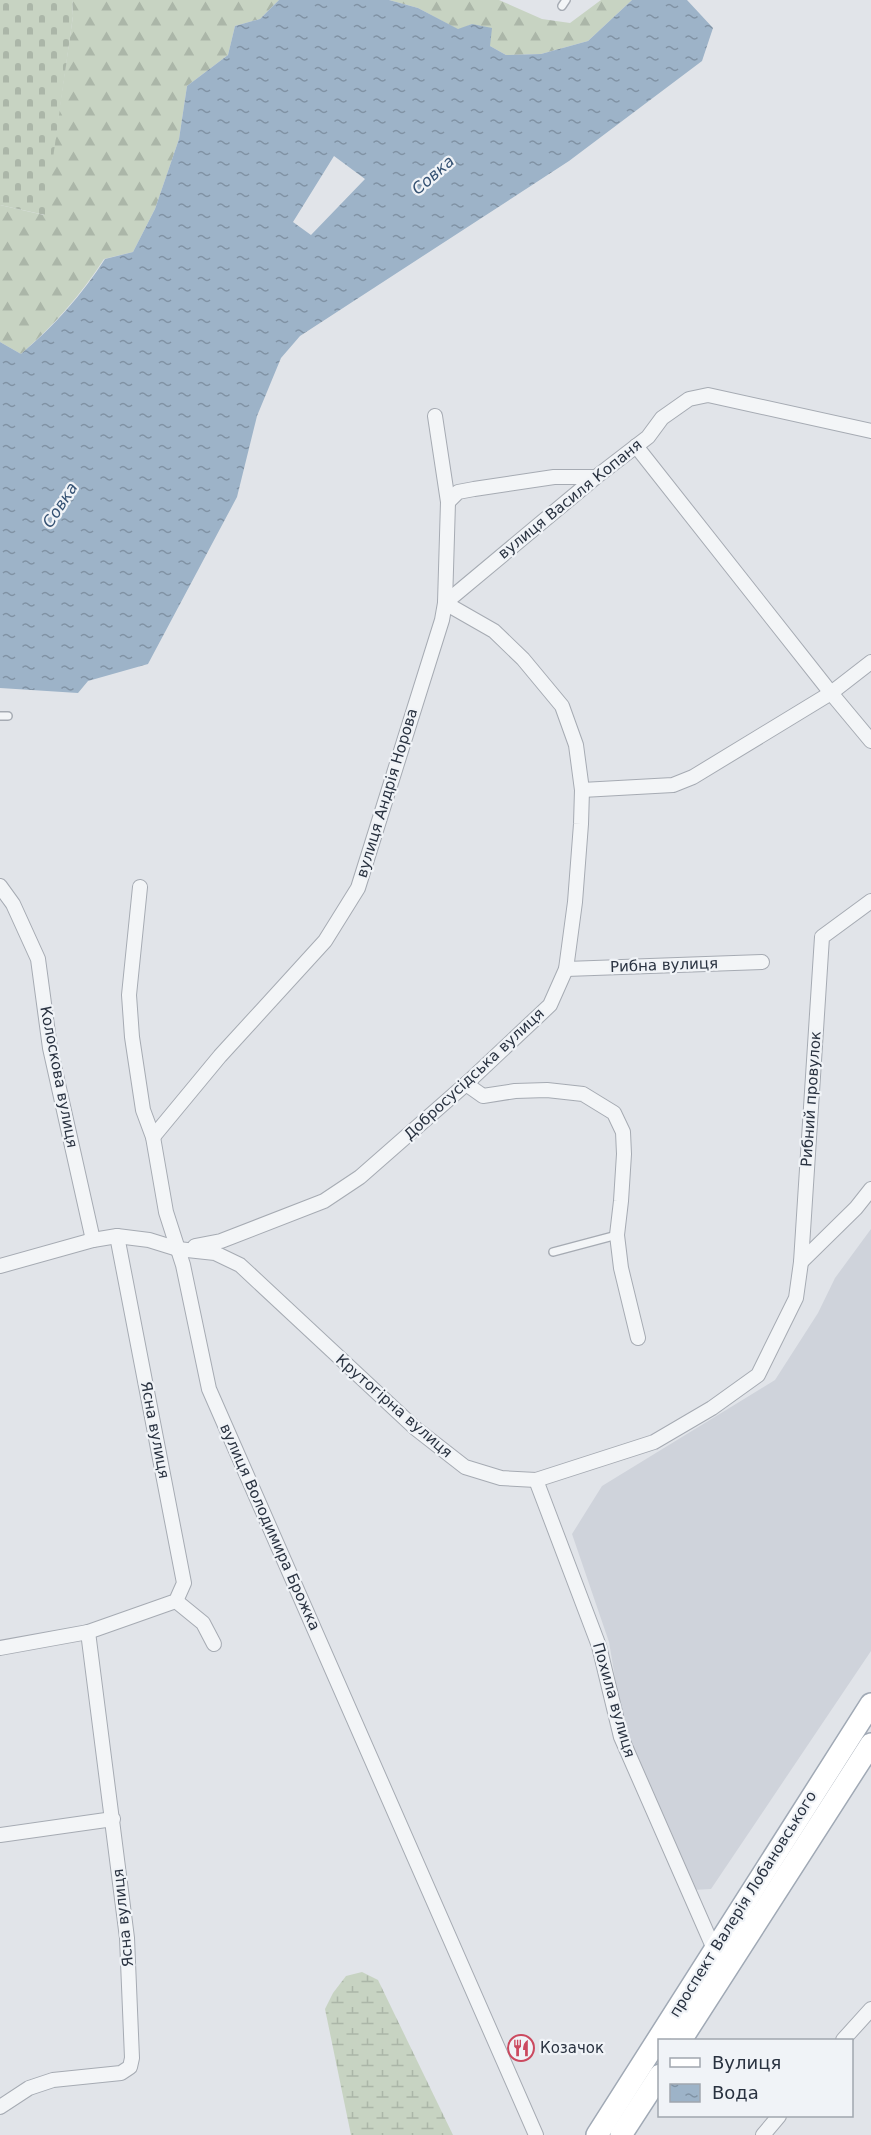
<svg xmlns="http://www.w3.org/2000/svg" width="871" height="2135" font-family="'DejaVu Sans',sans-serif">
<defs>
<pattern id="forest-firs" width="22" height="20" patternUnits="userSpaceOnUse" patternTransform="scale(1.5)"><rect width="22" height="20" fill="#c7d3c2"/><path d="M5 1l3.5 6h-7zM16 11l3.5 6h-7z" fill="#abb6a8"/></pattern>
<pattern id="wetland-marsh" width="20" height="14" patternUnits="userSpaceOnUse" patternTransform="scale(1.5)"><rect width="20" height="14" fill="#c7d3c2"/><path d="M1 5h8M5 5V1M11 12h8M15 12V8" fill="none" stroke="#abb6a8"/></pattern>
<pattern id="cemetery-stones" width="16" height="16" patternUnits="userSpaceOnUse" patternTransform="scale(1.5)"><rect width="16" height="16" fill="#c7d3c2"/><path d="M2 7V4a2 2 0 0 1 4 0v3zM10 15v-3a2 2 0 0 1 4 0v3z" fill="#abb6a8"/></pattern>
<pattern id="water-ripples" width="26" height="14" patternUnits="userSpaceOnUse" patternTransform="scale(1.5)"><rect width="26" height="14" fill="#9db3c8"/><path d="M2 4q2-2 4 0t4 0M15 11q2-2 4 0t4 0" fill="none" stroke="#8092a4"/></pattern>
</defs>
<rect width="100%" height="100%" fill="#e1e4e9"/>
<!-- built -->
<path fill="#cfd3db" d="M871,1229v422l-160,238 -18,1 -70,-164 -14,-84 -37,-108 30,-48 173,-106 43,-67 17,-35z"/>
<!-- forest -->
<g fill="url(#forest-firs)">
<path d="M72,0h207l-19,19 -25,7 -7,29 -41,31 -8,53 -24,70 -22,43 -29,7c-23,36 -51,67 -83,95l-21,-12v-137l44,10 29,-199z"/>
<path d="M389,0h110l43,19 28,4 31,-23h31l-44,41 -47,13 -35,1 -16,-9 -18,-22 -13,6 -41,-22z"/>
</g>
<!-- wetland -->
<path fill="url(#wetland-marsh)" d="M362,1972l16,8 75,155h-102l-26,-126 8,-16 13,-17z"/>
<!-- cemetery -->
<path fill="url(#cemetery-stones)" d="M0,0h72l1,16 -28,199 -45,-10z"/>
<!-- water -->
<path fill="url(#water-ripples)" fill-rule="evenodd" d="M279,0h110l29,8 40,21 14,-5 20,4 -2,18 16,9 35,-1 47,-13 44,-41h55l26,28 -11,33 -133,100 -269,175 -19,22 -24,58 -20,81 -89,167 -60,17 -10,12 -78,-5v-346l21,12c33,-28 61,-59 84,-95l28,-7 22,-43 24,-70 8,-53 41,-31 7,-29 25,-7zM334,156l31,23 -54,56 -18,-13z"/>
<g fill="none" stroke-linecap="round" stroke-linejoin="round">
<defs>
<g id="service">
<path d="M562,6l4,-6"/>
<path d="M0,716h8"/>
<path d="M553,1252l64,-17"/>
</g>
<g id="minor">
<path d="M636,446l195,247 40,48"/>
<path d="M448,502l10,-10 16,-3 80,-12h42"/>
<path d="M445,603l151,-126 52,-40 14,-19 27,-19 19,-4 163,36"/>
<path d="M582,790l91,-5 20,-8 138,-84 40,-31"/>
<path d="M0,886l13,18 25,55 12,89 43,192"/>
<path d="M140,887l-11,108 3,42 11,73 10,27 13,75 17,53 26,124 327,746"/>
<path d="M566,969l196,-7"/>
<path d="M466,1084l17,12 32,-5 32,-1 36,4 31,19 9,19 1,22 -3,47 -4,34 4,33 17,70"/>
<path d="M153,1137l67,-81 105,-115 33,-53 84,-268 3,-17 3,-101 -13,-86"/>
<path d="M195,1246l26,-5 103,-40 36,-24 106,-93 84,-79 16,-36 9,-67 6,-78 1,-34 -6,-45 -14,-39 -39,-47 -29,-28 -49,-28"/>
<path d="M801,1262l55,-54 15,-19"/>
<path d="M0,1266l93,-26 24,-4 32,4 29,9 37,4 25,12 175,163 50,39 36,11 35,2 118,-38 58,-34 46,-33 38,-77 5,-36 21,-325 49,-36"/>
<path d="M536,1480l63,166 22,91 93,212"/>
<path d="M176,1601l27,22 11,21"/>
<path d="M0,1648l88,-16 88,-31 8,-18 -67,-347"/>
<path d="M0,1835l113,-16"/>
<path d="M843,2040l28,-31"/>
<path d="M0,2107l29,-19 24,-8 68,-7 9,-6 2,-9 -5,-120 -39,-306"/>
<path d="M763,2135l16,-19"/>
</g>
<g id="primary">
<path d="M681,2040l190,-296"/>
<path d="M597,2135l274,-431"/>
<path d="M621,2135l39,-60"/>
</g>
</defs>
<!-- service casing -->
<use href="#service" stroke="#a6abb3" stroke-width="10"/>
<!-- minor casing -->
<use href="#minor" stroke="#a6abb3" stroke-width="16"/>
<!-- primary casing -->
<use href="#primary" stroke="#a0a9b5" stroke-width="24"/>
<!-- service -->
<use href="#service" stroke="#f3f5f7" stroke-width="7"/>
<!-- minor -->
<use href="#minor" stroke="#f3f5f7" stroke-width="14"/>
<!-- primary -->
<use href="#primary" stroke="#fff" stroke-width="21"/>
</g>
<!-- icons -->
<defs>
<symbol id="restaurant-ring" viewBox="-11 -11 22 22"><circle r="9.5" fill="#f0f3f7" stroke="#cb495f" stroke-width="1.5"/><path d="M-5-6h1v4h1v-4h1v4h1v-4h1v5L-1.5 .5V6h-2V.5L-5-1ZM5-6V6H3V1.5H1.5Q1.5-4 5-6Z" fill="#cb495f"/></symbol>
</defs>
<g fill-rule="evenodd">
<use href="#restaurant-ring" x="506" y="2033" width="30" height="30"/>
</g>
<g text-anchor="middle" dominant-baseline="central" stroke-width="4.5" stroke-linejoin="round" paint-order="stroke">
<!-- street labels -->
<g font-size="15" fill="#293240" stroke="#f0f3f7">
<text transform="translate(570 499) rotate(-39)">вулиця Василя Копаня</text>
<text transform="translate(387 793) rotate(-73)">вулиця Андрія Норова</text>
<text transform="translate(664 965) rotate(-2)">Рибна вулиця</text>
<text transform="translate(474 1074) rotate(-43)">Добросусідська вулиця</text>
<text transform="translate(59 1077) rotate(79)">Колоскова вулиця</text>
<text transform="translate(811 1099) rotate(-86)">Рибний провулок</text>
<text transform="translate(394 1406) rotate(41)">Крутогірна вулиця</text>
<text transform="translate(155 1430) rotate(79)">Ясна вулиця</text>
<text transform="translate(270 1527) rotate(66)">вулиця Володимира Брожка</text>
<text transform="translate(614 1700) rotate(74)">Похила вулиця</text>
<text transform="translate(743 1904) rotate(-58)">проспект Валерія Лобановського</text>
<text transform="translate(123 1918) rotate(-96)">Ясна вулиця</text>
</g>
<!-- poi labels -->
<g font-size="15" fill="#293240" stroke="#f0f3f7" text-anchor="start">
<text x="540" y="2048">Козачок</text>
</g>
<!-- water labels -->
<g font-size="16" font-style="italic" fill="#355273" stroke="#f0f3f7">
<text transform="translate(433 175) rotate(-41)">Совка</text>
<text transform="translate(60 505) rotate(-57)">Совка</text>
</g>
</g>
<!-- legend -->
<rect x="658" y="2039" width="195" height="78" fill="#f0f3f7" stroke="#a0a6ae" stroke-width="1.5"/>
<rect x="670" y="2058" width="30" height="9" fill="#ffffff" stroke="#a0a6ae" stroke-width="1.5"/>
<text x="712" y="2069" font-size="18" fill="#293240">Вулиця</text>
<rect x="670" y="2084" width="30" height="18" fill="url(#water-ripples)" stroke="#a0a6ae" stroke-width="1.5"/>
<text x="712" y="2099" font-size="18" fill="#293240">Вода</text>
</svg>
